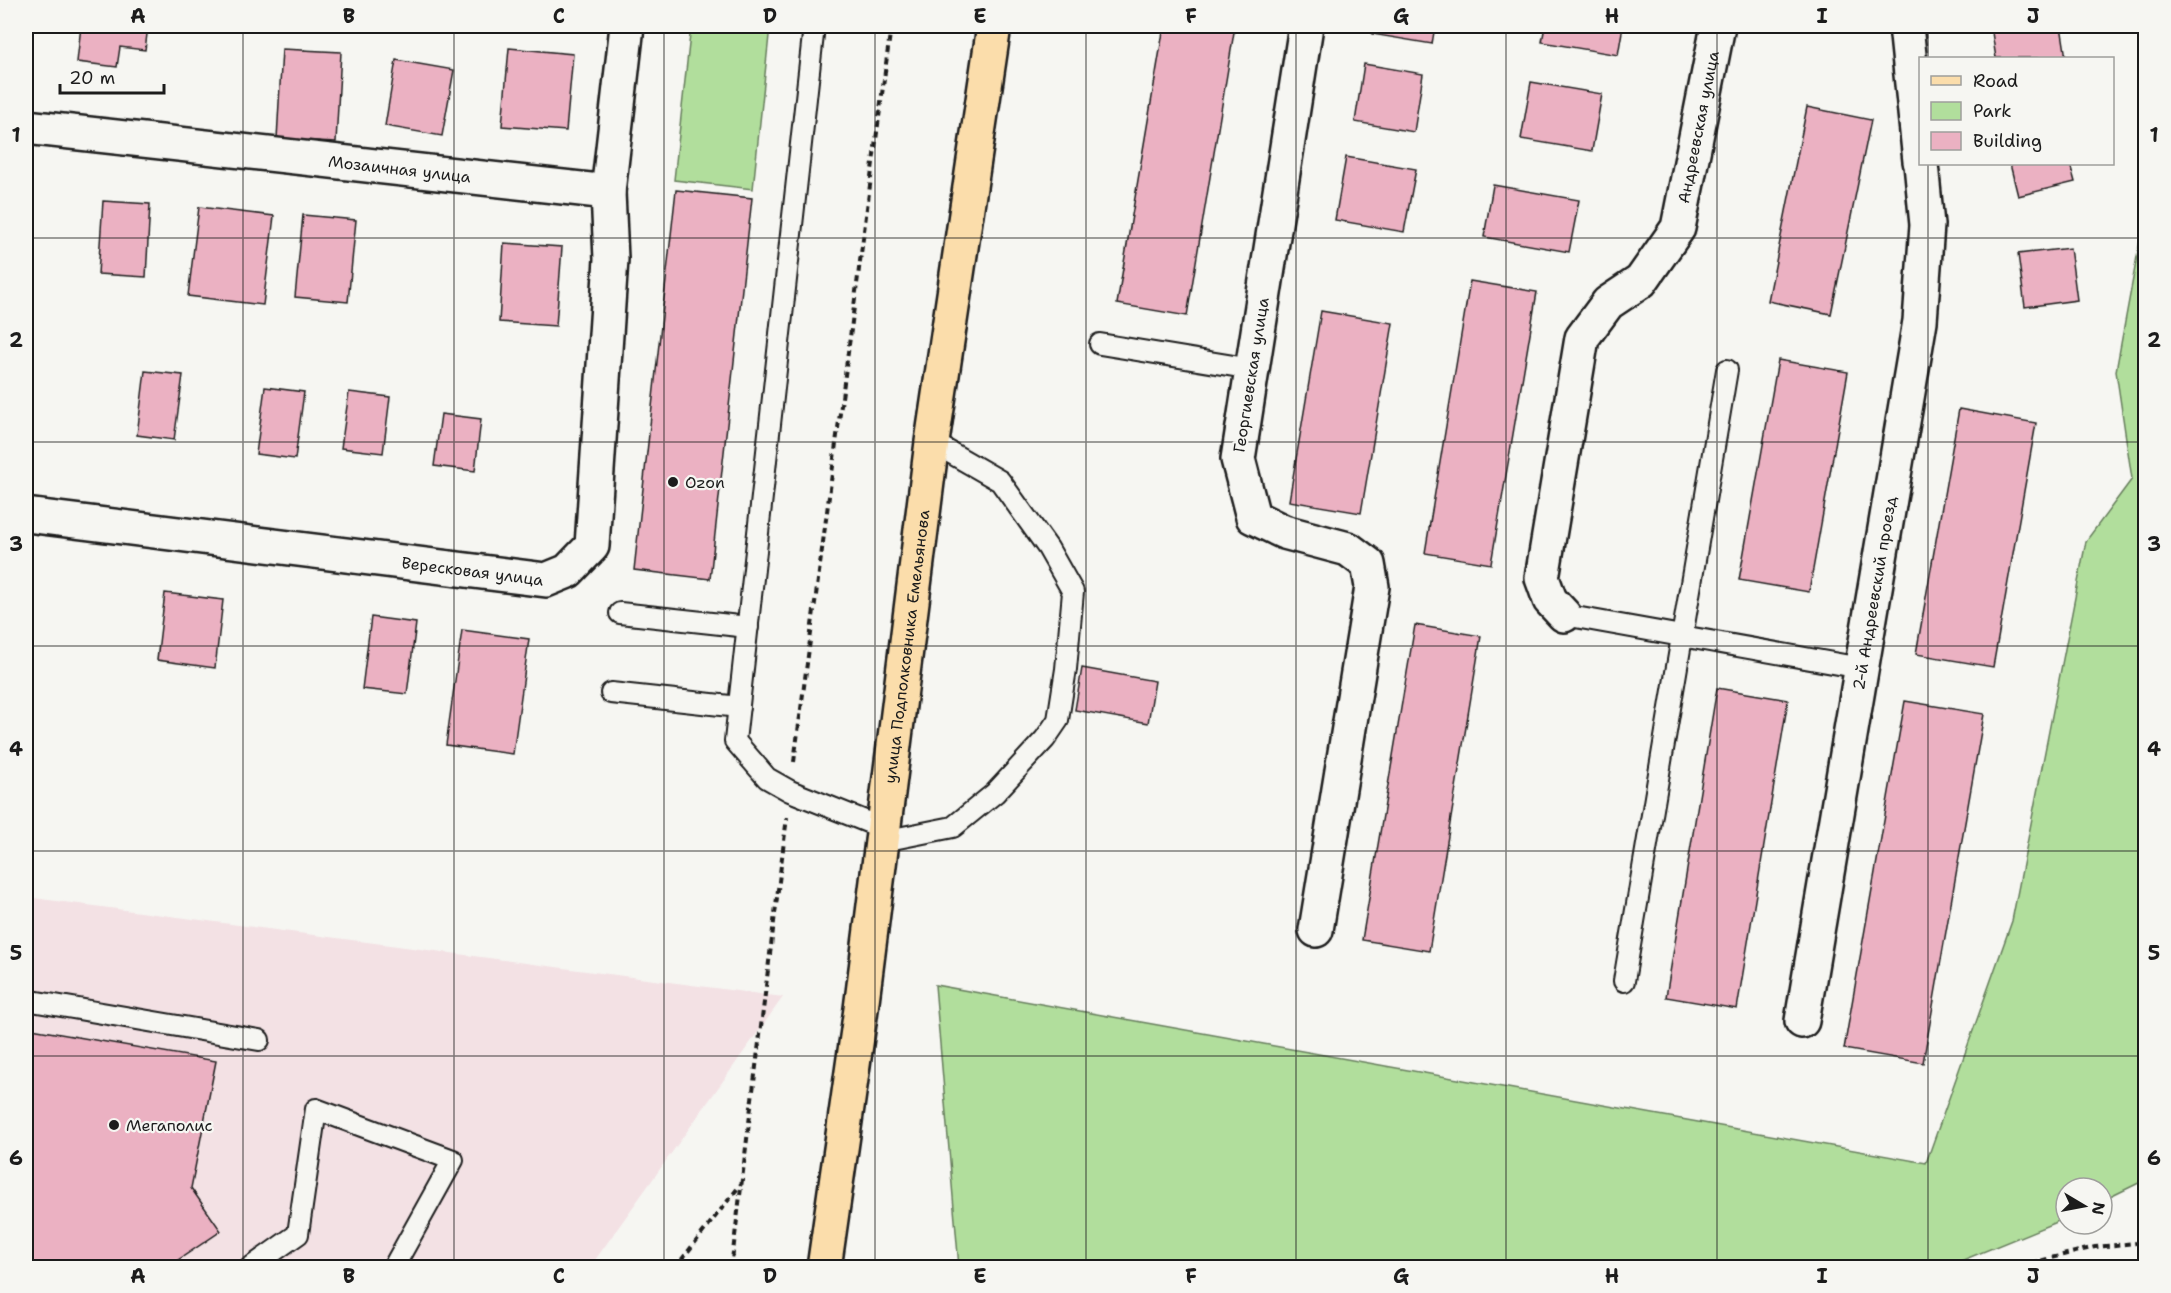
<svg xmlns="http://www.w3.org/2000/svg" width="2171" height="1293" font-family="'Shantell Sans',sans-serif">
<rect width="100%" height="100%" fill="#f6f6f2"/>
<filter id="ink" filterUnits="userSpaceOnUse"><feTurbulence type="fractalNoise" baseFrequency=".0167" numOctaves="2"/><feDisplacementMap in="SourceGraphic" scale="12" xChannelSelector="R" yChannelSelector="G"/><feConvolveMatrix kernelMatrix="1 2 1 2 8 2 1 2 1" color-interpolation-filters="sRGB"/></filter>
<g filter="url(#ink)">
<!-- built -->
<path fill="#f3e1e4" d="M26,897l757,100 -193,270 -564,1z"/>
<!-- green -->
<g fill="#b1de9c" stroke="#667d5c" stroke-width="1.5">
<path d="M691,26h79l-17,163 -79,-9z"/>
<path d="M2145,213v967l-43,21v-13h-36v30l-120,49h-987l-24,-282 991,178 86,-242 74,-380 46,-62 -16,-108z"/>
</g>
<!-- building -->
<g fill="#ebb1c2" stroke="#1c1c1c" stroke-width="1.5">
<path d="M81,26h67l-3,24 -25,-3 -3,20 -40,-5z"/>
<path d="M1164,26h71l-48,290 -70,-12z"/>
<path d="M1373,26h62l-3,18 -60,-10z"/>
<path d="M1545,26h78l-5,29 -76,-13z"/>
<path d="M1991,26h70l5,32h-70z"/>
<path d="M509,48l64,6 -7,77 -64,-5z"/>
<path d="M282,49l59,3 -5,90 -59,-3z"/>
<path d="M396,60l58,10 -12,66 -57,-10z"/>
<path d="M1364,64l59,10 -9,58 -59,-10z"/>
<path d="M1531,82l71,12 -10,57 -71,-12z"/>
<path d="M1807,107l64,13 -40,194 -63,-13z"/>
<path d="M1346,157l70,12 -12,63 -69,-12z"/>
<path d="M2010,164h60l5,18 -57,14z"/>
<path d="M1493,185l86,15 -10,52 -85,-15z"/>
<path d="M676,190l76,8 -42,381 -76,-9z"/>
<path d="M103,201l47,3 -4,73 -48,-3z"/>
<path d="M199,207l75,9 -11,89 -75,-9z"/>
<path d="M303,215l53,5 -8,82 -53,-5z"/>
<path d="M504,243l58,4 -6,79 -57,-4z"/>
<path d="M2070,248l7,52 -52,7 -7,-53z"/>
<path d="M1470,281l67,11 -46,272 -66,-11z"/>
<path d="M1321,311l72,12 -32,190 -72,-12z"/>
<path d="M1778,360l70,12 -39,220 -70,-12z"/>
<path d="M145,371l38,4 -9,65 -37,-5z"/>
<path d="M265,387l39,5 -9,67 -39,-5z"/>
<path d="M349,392l41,5 -7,56 -42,-5z"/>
<path d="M1959,409l77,14 -43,244 -77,-13z"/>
<path d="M441,414l40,5 -6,52 -41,-5z"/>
<path d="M165,593l58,7 -8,68 -58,-8z"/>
<path d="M371,617l45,6 -9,71 -45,-5z"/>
<path d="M1415,625l66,11 -52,315 -67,-11z"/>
<path d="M462,630l67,9 -16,115 -67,-9z"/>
<path d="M1082,668l73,13 -7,42 -73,-13z"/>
<path d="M1717,688l71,12 -51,309 -71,-12z"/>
<path d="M1905,701l79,13 -61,349 -79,-14z"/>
<path d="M26,1028l190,33 -25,127 30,43 -55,37h-140z"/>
</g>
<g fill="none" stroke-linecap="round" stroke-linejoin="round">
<defs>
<g id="service">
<path d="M814,26l-79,715 32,37 23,13 95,38"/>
<path d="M1100,344l152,25"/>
<path d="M620,613l128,14"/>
<path d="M1564,615l297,53"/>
<path d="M611,693l128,14"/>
<path d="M883,841l70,-14 42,-34 50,-54 13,-19 8,-51 7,-77 -25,-44 -48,-67 -68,-39"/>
<path d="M1624,981l103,-611"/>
<path d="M26,1000l233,40"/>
<path d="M250,1268l48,-34 18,-125 137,51 -60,108"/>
</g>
<g id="minor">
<path d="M1306,26l-68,433 15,58 31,15 64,17 20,15 4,23 -56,343"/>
<path d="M1906,26l14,135"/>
<path id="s1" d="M26,127l582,65 19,-166"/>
<path id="s2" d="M26,515l520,65 22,-9 24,-25 19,-287 -3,-67"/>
<path id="s3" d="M1564,615l-14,-15 -8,-22 40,-240 26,-35 33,-22 37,-53 40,-202"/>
<path id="s4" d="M1802,1021l118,-700 7,-96 -6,-61"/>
</g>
<g id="primary">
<path id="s5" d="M824,1268l37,-259 71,-567 62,-416"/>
</g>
</defs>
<!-- service casing -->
<use href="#service" stroke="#1c1c1c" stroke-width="24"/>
<!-- minor casing -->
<use href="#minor" stroke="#1c1c1c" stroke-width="38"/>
<!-- primary casing -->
<use href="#primary" stroke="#1c1c1c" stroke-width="38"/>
<!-- path -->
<g stroke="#1c1c1c" stroke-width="4" stroke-dasharray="6 4.5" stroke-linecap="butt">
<path d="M794,762l97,-736"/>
<path d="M675,1268l66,-84"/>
<path d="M731,1268l56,-451"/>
<path d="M2011,1268l84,-21 51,-5"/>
</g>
<!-- service -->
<use href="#service" stroke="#f6f6f2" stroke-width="20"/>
<!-- minor -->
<use href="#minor" stroke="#f6f6f2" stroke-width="33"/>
<!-- primary -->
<use href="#primary" stroke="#fbddab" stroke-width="33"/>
</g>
</g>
<!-- grid -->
<path fill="none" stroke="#1c1c1c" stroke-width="1.5" stroke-opacity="0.55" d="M243,26v1242M454,26v1242M664,26v1242M875,26v1242M1086,26v1242M1296,26v1242M1506,26v1242M1717,26v1242M1928,26v32M1928,164v1104M26,238h2120M26,442h2120M26,646h2120M26,851h2120M26,1056h2120"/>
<!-- markers -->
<g fill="#1c1c1c" stroke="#f6f6f2" stroke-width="2">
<circle cx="673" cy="482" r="6"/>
<circle cx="114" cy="1125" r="6"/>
</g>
<g text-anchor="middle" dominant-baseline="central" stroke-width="4.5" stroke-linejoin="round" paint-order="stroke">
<!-- street labels -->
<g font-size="16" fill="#1c1c1c" stroke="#f6f6f2">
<text stroke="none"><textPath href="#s3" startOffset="538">Андреевская улица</textPath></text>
<text stroke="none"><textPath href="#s1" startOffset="376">Мозаичная улица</textPath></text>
<text transform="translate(1251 375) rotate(-81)">Георгиевская улица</text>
<text stroke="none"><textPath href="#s2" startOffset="450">Вересковая улица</textPath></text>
<text stroke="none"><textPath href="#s4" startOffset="434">2-й Андреевский проезд</textPath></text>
<text stroke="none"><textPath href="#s5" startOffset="627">улица Подполковника Емельянова</textPath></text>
</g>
<!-- poi labels -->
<g font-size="16" fill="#1c1c1c" stroke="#f6f6f2" text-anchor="start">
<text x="685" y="482">Ozon</text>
<text x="126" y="1125">Мегаполис</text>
</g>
</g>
<!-- margin -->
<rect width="2171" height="1293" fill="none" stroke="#f6f6f2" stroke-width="66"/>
<!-- legend -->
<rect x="1919" y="57" width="195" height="108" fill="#f6f6f2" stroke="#9f9f9c" stroke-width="1.5"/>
<rect x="1931" y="76" width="30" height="9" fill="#fbddab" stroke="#9f9f9c" stroke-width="1.5"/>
<text x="1973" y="87" font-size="18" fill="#1c1c1c">Road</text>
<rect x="1931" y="102" width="30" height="18" fill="#b1de9c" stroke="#9f9f9c" stroke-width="1.5"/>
<text x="1973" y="117" font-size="18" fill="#1c1c1c">Park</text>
<rect x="1931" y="132" width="30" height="18" fill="#ebb1c2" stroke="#9f9f9c" stroke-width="1.5"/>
<text x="1973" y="147" font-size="18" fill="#1c1c1c">Building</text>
<!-- north arrow -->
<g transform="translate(2084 1206) rotate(100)"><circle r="28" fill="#f6f6f2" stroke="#9f9f9c" stroke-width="1.5"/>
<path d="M0-4.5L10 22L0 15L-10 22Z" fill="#1c1c1c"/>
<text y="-9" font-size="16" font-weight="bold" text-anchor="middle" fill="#1c1c1c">N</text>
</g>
<!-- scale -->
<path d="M60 84v9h104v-9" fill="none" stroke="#1c1c1c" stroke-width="3"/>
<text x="69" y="84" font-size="18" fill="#1c1c1c" stroke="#f6f6f2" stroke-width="4.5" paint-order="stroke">20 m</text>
<rect x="33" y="33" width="2105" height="1227" fill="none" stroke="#1c1c1c" stroke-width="2"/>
<g font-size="20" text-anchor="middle" font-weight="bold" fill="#1c1c1c">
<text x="138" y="23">A</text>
<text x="349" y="23">B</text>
<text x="559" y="23">C</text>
<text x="770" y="23">D</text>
<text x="980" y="23">E</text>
<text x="1191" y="23">F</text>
<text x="1401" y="23">G</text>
<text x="1612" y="23">H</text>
<text x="1822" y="23">I</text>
<text x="2033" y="23">J</text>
<text x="16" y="142">1</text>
<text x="2154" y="142">1</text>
<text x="16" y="347">2</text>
<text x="2154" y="347">2</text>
<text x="16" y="551">3</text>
<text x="2154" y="551">3</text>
<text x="16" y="756">4</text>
<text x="2154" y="756">4</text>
<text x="16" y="960">5</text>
<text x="2154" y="960">5</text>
<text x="16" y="1165">6</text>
<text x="2154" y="1165">6</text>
<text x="138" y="1283">A</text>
<text x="349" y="1283">B</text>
<text x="559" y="1283">C</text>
<text x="770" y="1283">D</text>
<text x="980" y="1283">E</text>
<text x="1191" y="1283">F</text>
<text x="1401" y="1283">G</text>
<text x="1612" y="1283">H</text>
<text x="1822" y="1283">I</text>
<text x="2033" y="1283">J</text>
</g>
</svg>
